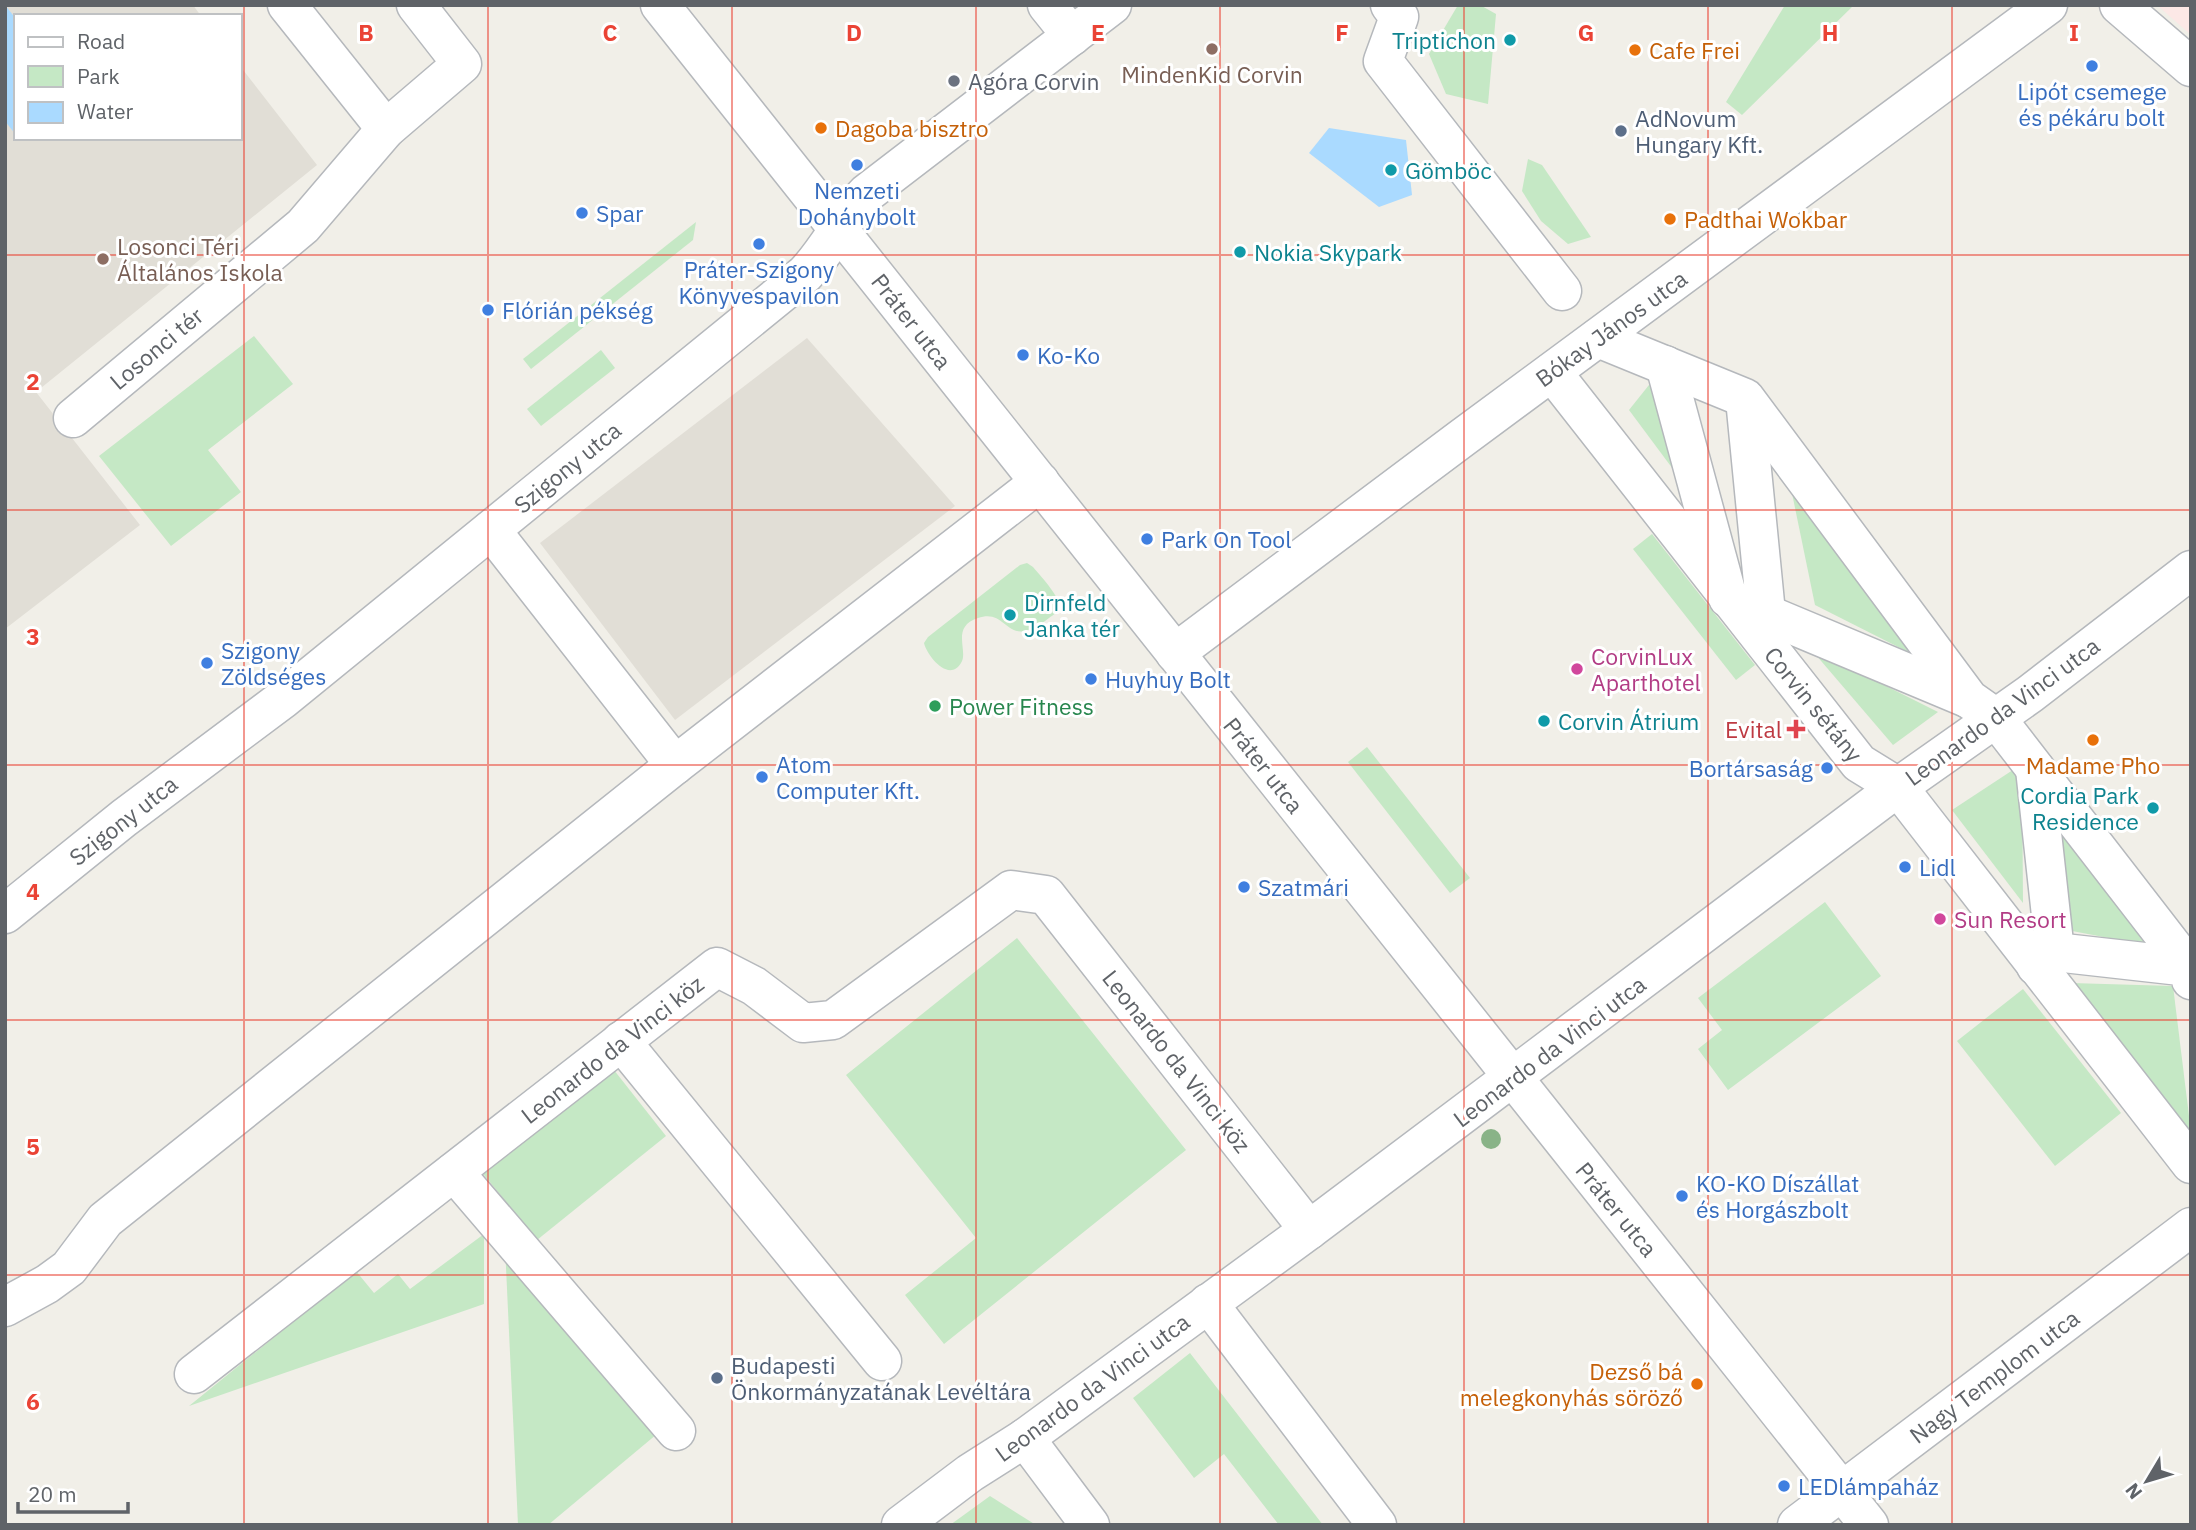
<svg xmlns="http://www.w3.org/2000/svg" width="2196" height="1530" font-family="'IBM Plex Sans',sans-serif">
<rect width="100%" height="100%" fill="#f1efe8"/>
<!-- education -->
<g fill="#e1ded6">
<path d="M5,5h188l8,11h-185v122h224v-72l77,99 -281,227 104,133 -135,104z"/>
<path d="M807,338l148,168 -280,214 -135,-177z"/>
</g>
<!-- medical -->
<path fill="#fce8e6" d="M2157,5h34v30z"/>
<!-- green -->
<g fill="#c5e8c5">
<path d="M1458,5h22l16,9 -8,90 -42,-10 -17,-40z"/>
<path d="M1785,5h69l-112,110 -16,-13z"/>
<path d="M1528,159l14,6 49,72 -23,7 -27,-23 -19,-30z"/>
<path d="M696,222l-3,18 -162,129 -8,-10z"/>
<path d="M254,336l39,48 -85,66 33,42 -70,54 -72,-90z"/>
<path d="M601,350l14,18 -74,58 -14,-17z"/>
<path d="M1657,375l33,117 -61,-82z"/>
<path d="M1787,469l131,188 -103,-52z"/>
<path d="M1652,534l103,131 -19,15 -103,-131z"/>
<path d="M1027,563l6,4c6,7 28,31 26,39 0,6 -6,9 -10,12 -45,35 -39,-11 -71,0 -28,9 -9,33 -17,45 -12,20 -34,-7 -37,-20l4,-6 92,-72z"/>
<path d="M1810,648l128,64 -45,33z"/>
<path d="M1367,747l103,131 -20,15 -102,-131z"/>
<path d="M2022,764l1,139 -71,-93z"/>
<path d="M2048,797l118,152 -99,-19z"/>
<path d="M1825,902l56,74 -153,114 -30,-41 24,-19 -24,-32z"/>
<path d="M1017,938l169,212 -242,194 -39,-49 71,-57 -130,-163z"/>
<path d="M2071,983l102,3 18,146z"/>
<path d="M2023,989l98,124 -66,53 -98,-125z"/>
<path d="M610,1065l56,71 -129,104 -57,-70z"/>
<path d="M484,1234v70l-295,102 167,-135 18,22 24,-19 12,15z"/>
<path d="M505,1246l158,183 -115,96h-30z"/>
<path d="M1190,1353l133,172h-44l-55,-71 -30,24 -61,-80z"/>
<path d="M990,1496l46,29h-86z"/>
</g>
<!-- water -->
<g fill="#aadaff">
<path d="M5,5l11,14v116l-11,-14z"/>
<path d="M1329,128l77,12 6,55 -33,12 -70,-54z"/>
</g>
<g fill="none" stroke-linecap="round" stroke-linejoin="round">
<defs>
<g id="minor">
<path d="M287,5l99,124"/>
<path d="M660,5l1209,1520"/>
<path d="M1047,5l25,31"/>
<path d="M1390,5l9,12 -16,44 179,230"/>
<path d="M2119,5l72,62"/>
<path d="M1598,338l147,60 224,301 27,19 195,252"/>
<path d="M1665,365l63,233 239,100"/>
<path d="M1552,372l307,391 39,24 293,377"/>
<path d="M1745,399l21,214"/>
<path d="M73,418l230,-192 83,-97 76,-65 -46,-59"/>
<path d="M491,530l184,235"/>
<path d="M1175,653l287,-215 586,-433"/>
<path d="M2035,769l20,183 -19,14"/>
<path d="M5,914l119,-96 159,-119 522,-425c24,-25 38,-57 62,-81l245,-188"/>
<path d="M2055,952l134,15 2,13"/>
<path d="M621,1041l261,320"/>
<path d="M454,1172l222,259"/>
<path d="M1208,1303l169,222"/>
<path d="M5,1307l42,-23 22,-16 36,-48 570,-455 365,-283"/>
<path d="M194,1374l523,-407 37,19 49,37 30,-3 178,-130 35,5 263,335"/>
<path d="M1025,1438l65,87"/>
<path d="M901,1525l69,-52 55,-35 284,-208 589,-443 132,-93 161,-124"/>
<path d="M1797,1525l394,-298"/>
</g>
</defs>
<!-- minor casing -->
<use href="#minor" stroke="#b5b8bc" stroke-width="41"/>
<!-- minor -->
<use href="#minor" stroke="#fff" stroke-width="38"/>
</g>
<!-- trees -->
<circle fill="#89b387" cx="1491" cy="1139" r="10"/>
<!-- grid -->
<path fill="none" stroke="#ea4335" stroke-width="2" stroke-opacity="0.55" d="M244,5v1520M488,5v1520M732,5v1520M976,5v1520M1220,5v1520M1464,5v1520M1708,5v1520M1952,5v1520M5,255h2186M5,510h2186M5,765h2186M5,1020h2186M5,1275h2186"/>
<!-- markers -->
<g fill="#0f9aa8" stroke="#fff" stroke-width="2.5">
<circle cx="1510" cy="40" r="7"/>
<circle cx="1391" cy="170" r="7"/>
<circle cx="1240" cy="252" r="7"/>
<circle cx="1010" cy="615" r="7"/>
<circle cx="1544" cy="721" r="7"/>
<circle cx="2153" cy="808" r="7"/>
</g>
<g fill="#8d6e63" stroke="#fff" stroke-width="2.5">
<circle cx="1212" cy="49" r="7"/>
<circle cx="103" cy="259" r="7"/>
</g>
<g fill="#e8710a" stroke="#fff" stroke-width="2.5">
<circle cx="1635" cy="50" r="7"/>
<circle cx="821" cy="128" r="7"/>
<circle cx="1670" cy="219" r="7"/>
<circle cx="2093" cy="740" r="7"/>
<circle cx="1697" cy="1384" r="7"/>
</g>
<g fill="#3f7fe0" stroke="#fff" stroke-width="2.5">
<circle cx="2092" cy="66" r="7"/>
<circle cx="857" cy="165" r="7"/>
<circle cx="582" cy="213" r="7"/>
<circle cx="759" cy="244" r="7"/>
<circle cx="488" cy="310" r="7"/>
<circle cx="1023" cy="355" r="7"/>
<circle cx="1147" cy="539" r="7"/>
<circle cx="207" cy="663" r="7"/>
<circle cx="1091" cy="679" r="7"/>
<circle cx="1827" cy="768" r="7"/>
<circle cx="762" cy="777" r="7"/>
<circle cx="1905" cy="867" r="7"/>
<circle cx="1244" cy="887" r="7"/>
<circle cx="1682" cy="1196" r="7"/>
<circle cx="1784" cy="1486" r="7"/>
</g>
<circle fill="#6b7280" stroke="#fff" stroke-width="2.5" cx="954" cy="81" r="7"/>
<g fill="#5c6f8a" stroke="#fff" stroke-width="2.5">
<circle cx="1621" cy="131" r="7"/>
<circle cx="717" cy="1378" r="7"/>
</g>
<g fill="#d1479c" stroke="#fff" stroke-width="2.5">
<circle cx="1577" cy="669" r="7"/>
<circle cx="1940" cy="919" r="7"/>
</g>
<circle fill="#2e9e5b" stroke="#fff" stroke-width="2.5" cx="935" cy="706" r="7"/>
<path fill="#e0444e" stroke="#fff" stroke-width="2.5" d="M1792.5 718.5h7v7h7v7h-7v7h-7v-7h-7v-7h7z"/>
<g text-anchor="middle" dominant-baseline="central" stroke-width="6" stroke-linejoin="round" paint-order="stroke">
<!-- culture labels -->
<g font-size="23" fill="#0d838f" stroke="#fff" text-anchor="start">
<text x="1496" y="40" text-anchor="end">Triptichon</text>
<text x="1405" y="170">Gömböc</text>
<text x="1254" y="252">Nokia Skypark</text>
<text x="1024" y="602">Dirnfeld<tspan x="1024" dy="26">Janka tér</tspan></text>
<text x="1558" y="721">Corvin Átrium</text>
<text x="2139" y="795" text-anchor="end">Cordia Park<tspan x="2139" dy="26">Residence</tspan></text>
</g>
<!-- food labels -->
<g font-size="23" fill="#c56008" stroke="#fff" text-anchor="start">
<text x="1649" y="50">Cafe Frei</text>
<text x="835" y="128">Dagoba bisztro</text>
<text x="1684" y="219">Padthai Wokbar</text>
<text x="2093" y="765" text-anchor="middle">Madame Pho</text>
<text x="1683" y="1371" text-anchor="end">Dezső bá<tspan x="1683" dy="26">melegkonyhás söröző</tspan></text>
</g>
<!-- education labels -->
<g font-size="23" fill="#785e54" stroke="#fff">
<text x="1212" y="74">MindenKid Corvin</text>
<text x="117" y="246" text-anchor="start">Losonci Téri<tspan x="117" dy="26">Általános Iskola</tspan></text>
</g>
<!-- worship labels -->
<g font-size="23" fill="#5b616d" stroke="#fff" text-anchor="start">
<text x="968" y="81">Agóra Corvin</text>
</g>
<!-- shop labels -->
<g font-size="23" fill="#366cbe" stroke="#fff" text-anchor="start">
<text x="2092" y="91" text-anchor="middle">Lipót csemege<tspan x="2092" dy="26">és pékáru bolt</tspan></text>
<text x="857" y="190" text-anchor="middle">Nemzeti<tspan x="857" dy="26">Dohánybolt</tspan></text>
<text x="596" y="213">Spar</text>
<text x="759" y="269" text-anchor="middle">Práter-Szigony<tspan x="759" dy="26">Könyvespavilon</tspan></text>
<text x="502" y="310">Flórián pékség</text>
<text x="1037" y="355">Ko-Ko</text>
<text x="1161" y="539">Park On Tool</text>
<text x="221" y="650">Szigony<tspan x="221" dy="26">Zöldséges</tspan></text>
<text x="1105" y="679">Huyhuy Bolt</text>
<text x="776" y="764">Atom<tspan x="776" dy="26">Computer Kft.</tspan></text>
<text x="1813" y="768" text-anchor="end">Bortársaság</text>
<text x="1919" y="867">Lidl</text>
<text x="1258" y="887">Szatmári</text>
<text x="1696" y="1183">KO-KO Díszállat<tspan x="1696" dy="26">és Horgászbolt</tspan></text>
<text x="1798" y="1486">LEDlámpaház</text>
</g>
<!-- service labels -->
<g font-size="23" fill="#4e5e75" stroke="#fff" text-anchor="start">
<text x="1635" y="118">AdNovum<tspan x="1635" dy="26">Hungary Kft.</tspan></text>
<text x="731" y="1365">Budapesti<tspan x="731" dy="26">Önkormányzatának Levéltára</tspan></text>
</g>
<!-- street labels -->
<g font-size="23" fill="#5f6368" stroke="#fff">
<text transform="translate(912 321) rotate(52)">Práter utca</text>
<text transform="translate(1611 328) rotate(-36)">Bókay János utca</text>
<text transform="translate(156 348) rotate(-40)">Losonci tér</text>
<text transform="translate(567 467) rotate(-39)">Szigony utca</text>
<text transform="translate(1814 704) rotate(51)">Corvin sétány</text>
<text transform="translate(2002 711) rotate(-36)">Leonardo da Vinci utca</text>
<text transform="translate(1264 765) rotate(52)">Práter utca</text>
<text transform="translate(123 820) rotate(-38)">Szigony utca</text>
<text transform="translate(612 1049) rotate(-38)">Leonardo da Vinci köz</text>
<text transform="translate(1549 1051) rotate(-37)">Leonardo da Vinci utca</text>
<text transform="translate(1177 1061) rotate(52)">Leonardo da Vinci köz</text>
<text transform="translate(1617 1209) rotate(51)">Práter utca</text>
<text transform="translate(1994 1376) rotate(-37)">Nagy Templom utca</text>
<text transform="translate(1092 1387) rotate(-36)">Leonardo da Vinci utca</text>
</g>
<!-- hotel labels -->
<g font-size="23" fill="#b23c85" stroke="#fff" text-anchor="start">
<text x="1591" y="656">CorvinLux<tspan x="1591" dy="26">Aparthotel</tspan></text>
<text x="1954" y="919">Sun Resort</text>
</g>
<!-- leisure labels -->
<g font-size="23" fill="#27864d" stroke="#fff" text-anchor="start">
<text x="949" y="706">Power Fitness</text>
</g>
<!-- health labels -->
<g font-size="23" fill="#be3a42" stroke="#fff" text-anchor="end">
<text x="1782" y="729">Evital</text>
</g>
</g>
<g font-size="23" text-anchor="middle" font-weight="bold" fill="#ea4335" stroke="#fff" stroke-width="6" stroke-linejoin="round" paint-order="stroke">
<text x="366" y="41">B</text>
<text x="610" y="41">C</text>
<text x="854" y="41">D</text>
<text x="1098" y="41">E</text>
<text x="1342" y="41">F</text>
<text x="1586" y="41">G</text>
<text x="1830" y="41">H</text>
<text x="2074" y="41">I</text>
<text x="33" y="390">2</text>
<text x="33" y="645">3</text>
<text x="33" y="900">4</text>
<text x="33" y="1155">5</text>
<text x="33" y="1410">6</text>
</g>
<!-- border -->
<rect width="2196" height="1530" fill="none" stroke="#5f6368" stroke-width="14"/>
<!-- legend -->
<rect x="14" y="14" width="228" height="126" fill="#ffffff" stroke="#bfc1c3" stroke-width="2"/>
<rect x="28" y="37" width="35" height="10" fill="#ffffff" stroke="#bfc1c3" stroke-width="2"/>
<text x="77" y="49" font-size="21" fill="#5f6368">Road</text>
<rect x="28" y="66" width="35" height="21" fill="#c5e8c5" stroke="#bfc1c3" stroke-width="2"/>
<text x="77" y="84" font-size="21" fill="#5f6368">Park</text>
<rect x="28" y="102" width="35" height="21" fill="#aadaff" stroke="#bfc1c3" stroke-width="2"/>
<text x="77" y="119" font-size="21" fill="#5f6368">Water</text>
<!-- north arrow -->
<g transform="translate(2147 1481) rotate(232)" stroke="#ffffff" stroke-width="5" paint-order="stroke">
<path d="M0-5L12 26L0 18L-12 26Z" fill="#5f6368"/>
<text y="-10" font-size="19" font-weight="bold" text-anchor="middle" fill="#5f6368">N</text>
</g>
<!-- scale -->
<path d="M18 1502v10h110v-10" fill="none" stroke="#5f6368" stroke-width="3.5"/>
<text x="28" y="1502" font-size="21" fill="#5f6368" stroke="#ffffff" stroke-width="5" paint-order="stroke">20 m</text>
</svg>
